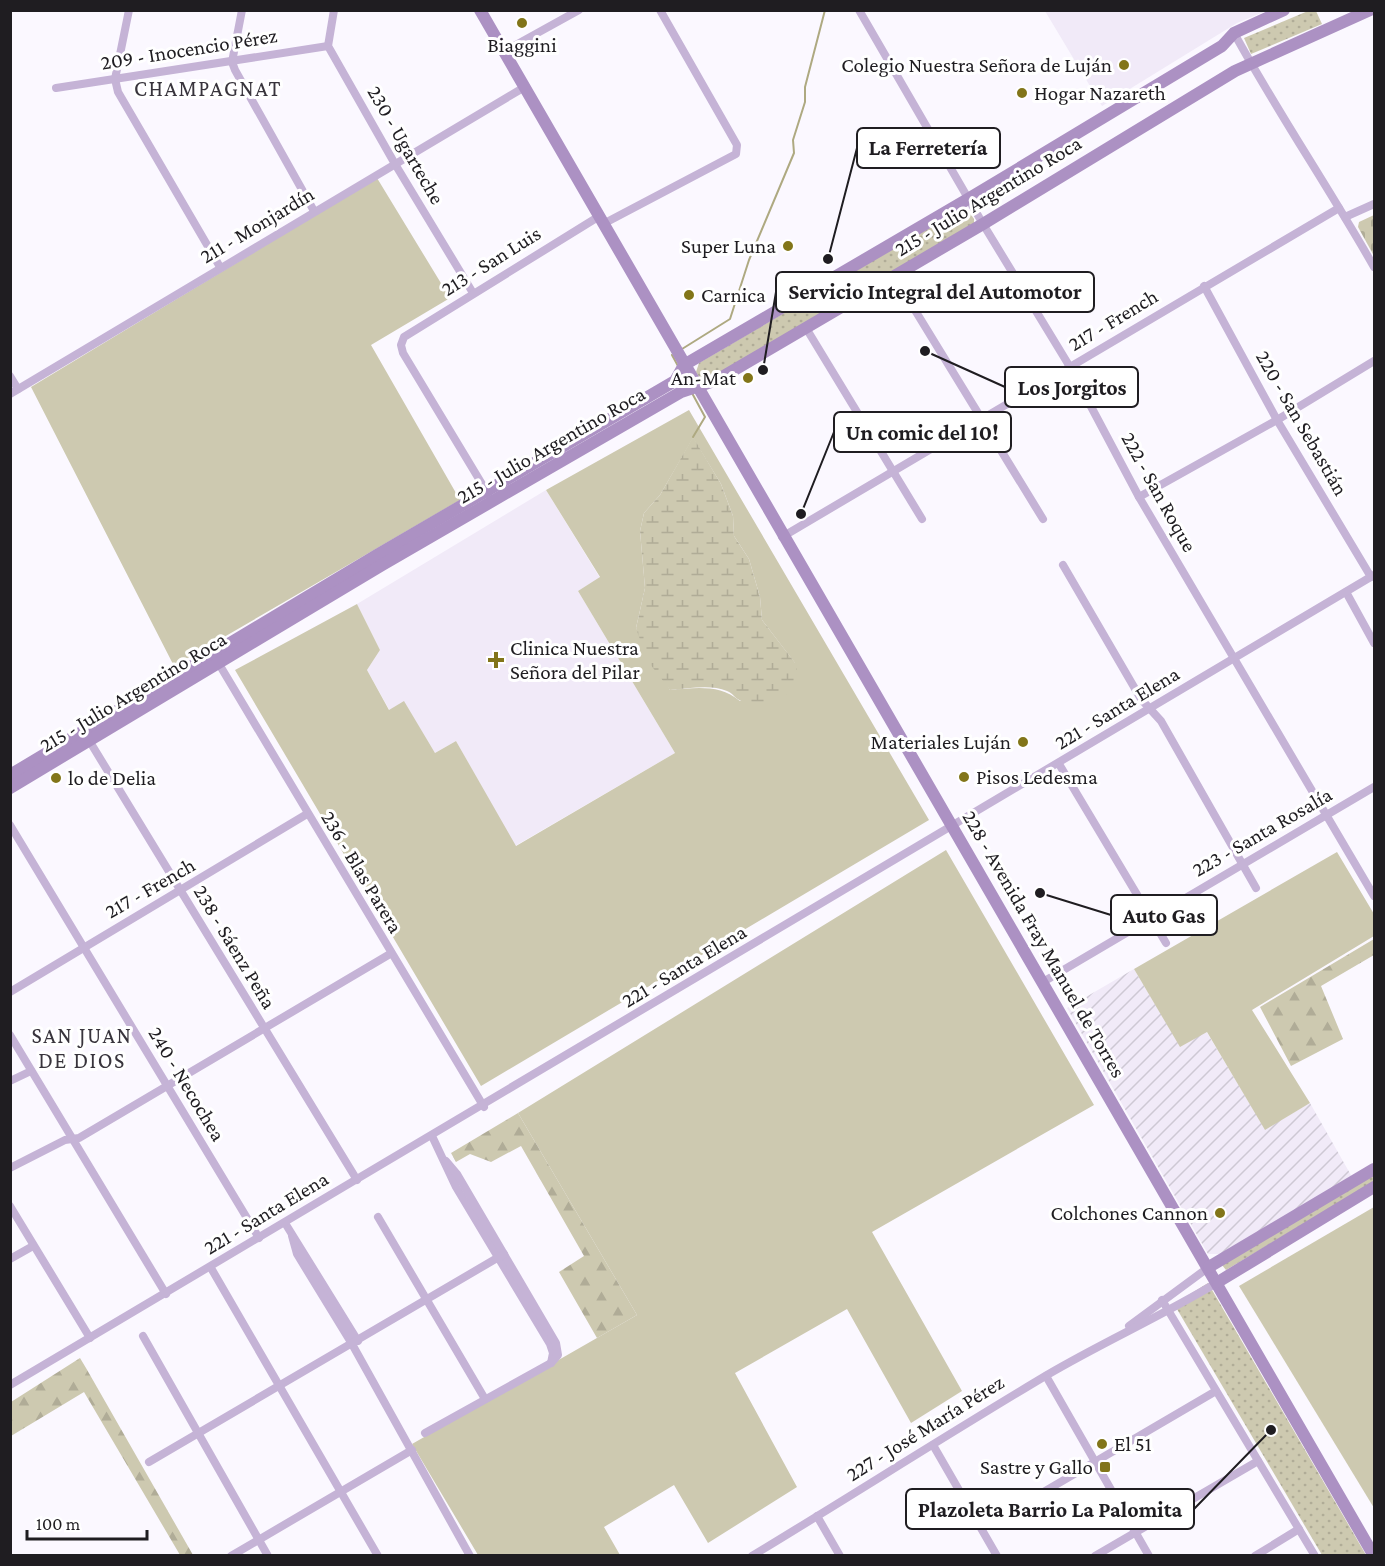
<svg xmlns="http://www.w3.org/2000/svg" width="1385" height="1566" font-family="'Crimson Pro',serif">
<defs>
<pattern id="industrial-furrows" width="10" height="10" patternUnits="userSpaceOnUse" patternTransform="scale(1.5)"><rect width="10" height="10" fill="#f1eaf8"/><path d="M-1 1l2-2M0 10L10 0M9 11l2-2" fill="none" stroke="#cec8d4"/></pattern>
<pattern id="forest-firs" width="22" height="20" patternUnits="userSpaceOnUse" patternTransform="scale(1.5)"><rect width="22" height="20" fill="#cdc9b0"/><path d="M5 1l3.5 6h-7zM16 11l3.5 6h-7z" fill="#b0ac97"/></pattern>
<pattern id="wetland-marsh" width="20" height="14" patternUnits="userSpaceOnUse" patternTransform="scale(1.5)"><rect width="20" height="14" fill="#cdc9b0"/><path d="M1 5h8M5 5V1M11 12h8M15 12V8" fill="none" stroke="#b0ac97"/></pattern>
<pattern id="cemetery-stones" width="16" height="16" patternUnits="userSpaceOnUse" patternTransform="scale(1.5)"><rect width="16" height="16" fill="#cdc9b0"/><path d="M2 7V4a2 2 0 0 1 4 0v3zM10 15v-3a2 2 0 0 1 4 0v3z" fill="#b0ac97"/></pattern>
<pattern id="park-dots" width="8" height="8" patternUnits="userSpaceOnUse" patternTransform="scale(1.5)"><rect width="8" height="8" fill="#cdc9b0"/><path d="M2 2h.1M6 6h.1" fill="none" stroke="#b0ac97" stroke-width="1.8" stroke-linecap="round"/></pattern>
</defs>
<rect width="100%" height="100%" fill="#fbf8ff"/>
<!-- built -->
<g fill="#f1eaf8">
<path d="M1045,11h221l-29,12 -135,83z"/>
<path d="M546,490l54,88 -22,13 97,162 -160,93 -59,-105 -21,12 -31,-51 -14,9 -23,-41 13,-20 -23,-46z"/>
</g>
<!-- industrial -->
<path fill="url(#industrial-furrows)" d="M1134,969l46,77 26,-15 59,98 45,-26 42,74 -130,77h-14l-141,-246z"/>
<!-- grass -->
<g fill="#cdc9b0" fill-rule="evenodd">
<path d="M377,178l73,120 -79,47 89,155 -286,166 -143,-279z"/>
<path d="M689,410l240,410 -448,266 -246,-416 122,-66 23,46 -13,20 22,40 15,-9 31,52 21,-12 60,105 159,-93 -97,-162 22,-14 -54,-87zM693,438l28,46 12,32 1,20 15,23 11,38 2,23 33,43 -55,38c-21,-17 -44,-13 -70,-11l-34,-62 9,-40 -5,-57 4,-18 16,-18z"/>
<path d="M946,850l148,255 -222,127 90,159 -51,32 -64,-114 -112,64 62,114 -89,56 -34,-58 -70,42 16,28h-142l-66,-111 225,-129 -119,-202z"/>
<path d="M1337,852l37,62v22l-122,74 58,93 -45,27 -58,-98 -27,15 -46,-78z"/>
<path d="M1374,1207v301l-135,-222z"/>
</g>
<!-- forest -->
<g fill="url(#forest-firs)">
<path d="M1374,939v16l-53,31 22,53 -52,27 -31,-59z"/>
<path d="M518,1113l119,202 -40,23 -38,-66 25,-16 -63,-110 -30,16 -21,-8 -14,8 -5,-9z"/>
<path d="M80,1358l6,10 107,187h-13l-96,-163 -73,44v-34z"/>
</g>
<!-- wetland -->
<path fill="url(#wetland-marsh)" d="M693,437l28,47 12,32 1,20 15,23 11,38 2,23 34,44 3,21c-15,14 -36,21 -57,16 -6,-1 -9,-8 -15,-10 -17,-7 -39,-2 -57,-1l-23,-30 -11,-32 9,-40 -5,-57 4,-18 16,-18z"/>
<!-- cemetery -->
<path fill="url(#cemetery-stones)" d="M1374,215v41l-16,-29 1,-5z"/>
<!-- park -->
<g fill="url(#park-dots)">
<path d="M1308,11h8l6,13 -71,30 -7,-16z"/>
<path d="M967,209l7,10v5l-261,156h-12l-5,-8 3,-9 260,-153z"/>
<path d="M1374,1175v7l-148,88 -4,-5z"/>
<path d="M1208,1283l158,272h-44l-148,-251z"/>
</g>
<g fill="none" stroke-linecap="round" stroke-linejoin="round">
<!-- stream -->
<g stroke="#aea981" stroke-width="2">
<path d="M682,349l48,-30 19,-59 45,-107 -1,-13 12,-38v-15l20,-77"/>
<path d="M672,355l6,11"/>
<path d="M692,393l13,24 -12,20"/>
</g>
<!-- street -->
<g stroke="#c5b3d6" stroke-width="8">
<path d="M129,10l-14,69 3,13 102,175"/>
<path d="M242,10l-10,52 3,8 79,141"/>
<path d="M334,10l-6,36 67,118 78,129"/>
<path d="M859,10l124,214 87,143 69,130 235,399"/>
<path d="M1234,33c44,80 95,155 140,234"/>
<path d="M503,52l76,-42"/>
<path d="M56,88l272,-42"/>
<path d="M1345,217l29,-13"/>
<path d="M603,224l133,-70 1,-9 -77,-135"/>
<path d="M894,276l149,243"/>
<path d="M1204,286l73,134 94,157"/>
<path d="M806,328l116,191"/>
<path d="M10,376l8,13"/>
<path d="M10,394l513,-306"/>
<path d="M488,494l-85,-141 -2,-8 3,-8 194,-120"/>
<path d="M1139,497l138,-77 97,-59"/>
<path d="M782,537l557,-329"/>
<path d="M1063,565l78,134 20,22 95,167"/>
<path d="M1346,592l28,51"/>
<path d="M216,659l268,448"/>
<path d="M87,737l270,443"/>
<path d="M1059,764l107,179"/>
<path d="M10,825l249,413"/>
<path d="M1043,982l331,-195"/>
<path d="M10,992l297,-178"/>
<path d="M10,1035l156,259"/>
<path d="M10,1081l21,-10"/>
<path d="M432,1136l24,51 94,157 3,9 -2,10"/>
<path d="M10,1168l55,-28 14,-2 311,-184"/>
<path d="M10,1206l80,132"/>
<path d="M378,1217l107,182"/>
<path d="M285,1223l73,118"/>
<path d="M292,1236l5,18 55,90 118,212"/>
<path d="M10,1259l23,-13"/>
<path d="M211,1268l167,288"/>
<path d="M1162,1300l153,256"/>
<path d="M1129,1326l80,-59"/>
<path d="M143,1336l125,220"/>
<path d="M1046,1376l103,180"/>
<path d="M10,1385l1364,-810"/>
<path d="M425,1433l126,-70 7,-8 -2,-12 -99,-169 -11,-13"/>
<path d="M933,1445l64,111"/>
<path d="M149,1462l355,-208"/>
<path d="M817,1516l23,40"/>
<path d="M982,1528l234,-137"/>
<path d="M231,1556l181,-106"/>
<path d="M752,1556c99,-60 196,-122 295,-181 56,-33 115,-59 171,-93"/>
<path d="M1095,1556l163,-95"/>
<path d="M1255,1556l44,-27"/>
</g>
<!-- secondary -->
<g stroke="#ac91c3" stroke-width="12">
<path d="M480,10l894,1546"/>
<path d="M10,775l367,-220 298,-174 9,-16 284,-166 254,-153 12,-13 50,-23"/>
<path d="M10,788l372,-223 299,-173 36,-12 266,-156 252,-153 135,-61"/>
<path d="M1209,1267l165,-98"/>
<path d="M1218,1282l156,-95"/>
</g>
</g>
<!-- markers -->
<g fill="#827519" stroke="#fff" stroke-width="2">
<circle cx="522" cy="23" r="6"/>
<circle cx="1124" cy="65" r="6"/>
<circle cx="1022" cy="93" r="6"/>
<circle cx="788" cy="246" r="6"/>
<circle cx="689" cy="295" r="6"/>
<circle cx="748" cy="378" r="6"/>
<path d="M493 651h6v6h6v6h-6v6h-6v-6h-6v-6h6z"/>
<circle cx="1023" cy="742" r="6"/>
<circle cx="964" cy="777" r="6"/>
<circle cx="56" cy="778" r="6"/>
<circle cx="1220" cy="1213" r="6"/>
<circle cx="1102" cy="1444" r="6"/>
<rect x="1099" y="1461" width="12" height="12" rx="3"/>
</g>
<g text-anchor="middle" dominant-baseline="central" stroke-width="6" stroke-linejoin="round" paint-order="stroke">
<!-- poi labels -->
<g font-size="21" fill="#1f1d21" stroke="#fff" text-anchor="end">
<text x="522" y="45" text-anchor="middle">Biaggini</text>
<text x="1112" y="65">Colegio Nuestra Señora de Luján</text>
<text x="1034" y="93" text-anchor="start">Hogar Nazareth</text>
<text x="776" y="246">Super Luna</text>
<text x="701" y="295" text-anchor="start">Carnica</text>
<text x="736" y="378">An-Mat</text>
<text x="510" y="648" text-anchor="start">Clinica Nuestra<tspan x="510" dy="24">Señora del Pilar</tspan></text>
<text x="1011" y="742">Materiales Luján</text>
<text x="976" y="777" text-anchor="start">Pisos Ledesma</text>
<text x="68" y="778" text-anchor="start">lo de Delia</text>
<text x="1208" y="1213">Colchones Cannon</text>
<text x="1114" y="1444" text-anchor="start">El 51</text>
<text x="1093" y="1467">Sastre y Gallo</text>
</g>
<!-- street labels -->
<g font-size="21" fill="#1f1d21" stroke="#fff">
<text transform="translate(189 49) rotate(-9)">209 - Inocencio Pérez</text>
<text transform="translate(406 145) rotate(60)">230 - Ugarteche</text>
<text transform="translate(988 196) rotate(-31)">215 - Julio Argentino Roca</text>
<text transform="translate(257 225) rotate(-31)">211 - Monjardín</text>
<text transform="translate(491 261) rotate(-32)">213 - San Luis</text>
<text transform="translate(1113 320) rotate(-31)">217 - French</text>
<text transform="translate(1302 423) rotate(60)">220 - San Sebastián</text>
<text transform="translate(551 445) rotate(-30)">215 - Julio Argentino Roca</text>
<text transform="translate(1159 492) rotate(61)">222 - San Roque</text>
<text transform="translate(133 692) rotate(-31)">215 - Julio Argentino Roca</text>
<text transform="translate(1117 708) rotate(-31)">221 - Santa Elena</text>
<text transform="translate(1262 832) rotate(-30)">223 - Santa Rosalía</text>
<text transform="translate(362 872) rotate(59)">236 - Blas Parera</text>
<text transform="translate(150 888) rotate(-30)">217 - French</text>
<text transform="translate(1044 944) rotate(60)">228 - Avenida Fray Manuel de Torres</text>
<text transform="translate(235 947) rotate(59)">238 - Sáenz Peña</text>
<text transform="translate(684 966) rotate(-31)">221 - Santa Elena</text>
<text transform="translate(187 1084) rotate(59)">240 - Necochea</text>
<text transform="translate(266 1213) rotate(-31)">221 - Santa Elena</text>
<text transform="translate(925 1428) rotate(-32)">227 - José María Pérez</text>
</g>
<!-- neighbourhood labels -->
<g font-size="22" letter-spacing="1.5" fill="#38343c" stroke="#fff">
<text x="208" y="88">CHAMPAGNAT</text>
<text x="82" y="1035">SAN JUAN<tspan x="82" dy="25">DE DIOS</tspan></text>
</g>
</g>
<!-- callouts -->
<path fill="none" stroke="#1f1d21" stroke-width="2" d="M828 259L857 148M763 370L776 292M925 351L1005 387M801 514L834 432M1040 893L1111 915M1271 1430L1194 1509"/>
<g fill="#1f1d21" stroke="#fff" stroke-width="2">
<circle cx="828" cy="259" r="6"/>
<circle cx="763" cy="370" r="6"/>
<circle cx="925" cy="351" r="6"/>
<circle cx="801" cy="514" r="6"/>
<circle cx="1040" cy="893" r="6"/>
<circle cx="1271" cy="1430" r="6"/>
</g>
<g fill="#fff" stroke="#1f1d21" stroke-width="2">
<rect x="857" y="128" width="143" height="40" rx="6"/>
<rect x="776" y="272" width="318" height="40" rx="6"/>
<rect x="1005" y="367" width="133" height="40" rx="6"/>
<rect x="834" y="412" width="177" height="40" rx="6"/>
<rect x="1111" y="895" width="106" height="40" rx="6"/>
<rect x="906" y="1489" width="288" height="40" rx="6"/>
</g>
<g font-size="22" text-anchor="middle" font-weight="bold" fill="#1f1d21">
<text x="928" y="155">La Ferretería</text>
<text x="935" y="299">Servicio Integral del Automotor</text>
<text x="1072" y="395">Los Jorgitos</text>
<text x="922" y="440">Un comic del 10!</text>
<text x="1164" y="923">Auto Gas</text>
<text x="1050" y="1517">Plazoleta Barrio La Palomita</text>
</g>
<!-- border -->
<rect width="1385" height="1566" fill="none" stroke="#1f1d21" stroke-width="24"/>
<!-- scale -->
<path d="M27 1530v9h120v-9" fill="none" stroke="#1f1d21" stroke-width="3"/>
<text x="36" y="1530" font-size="18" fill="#1f1d21" stroke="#ffffff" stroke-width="4.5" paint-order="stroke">100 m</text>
</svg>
